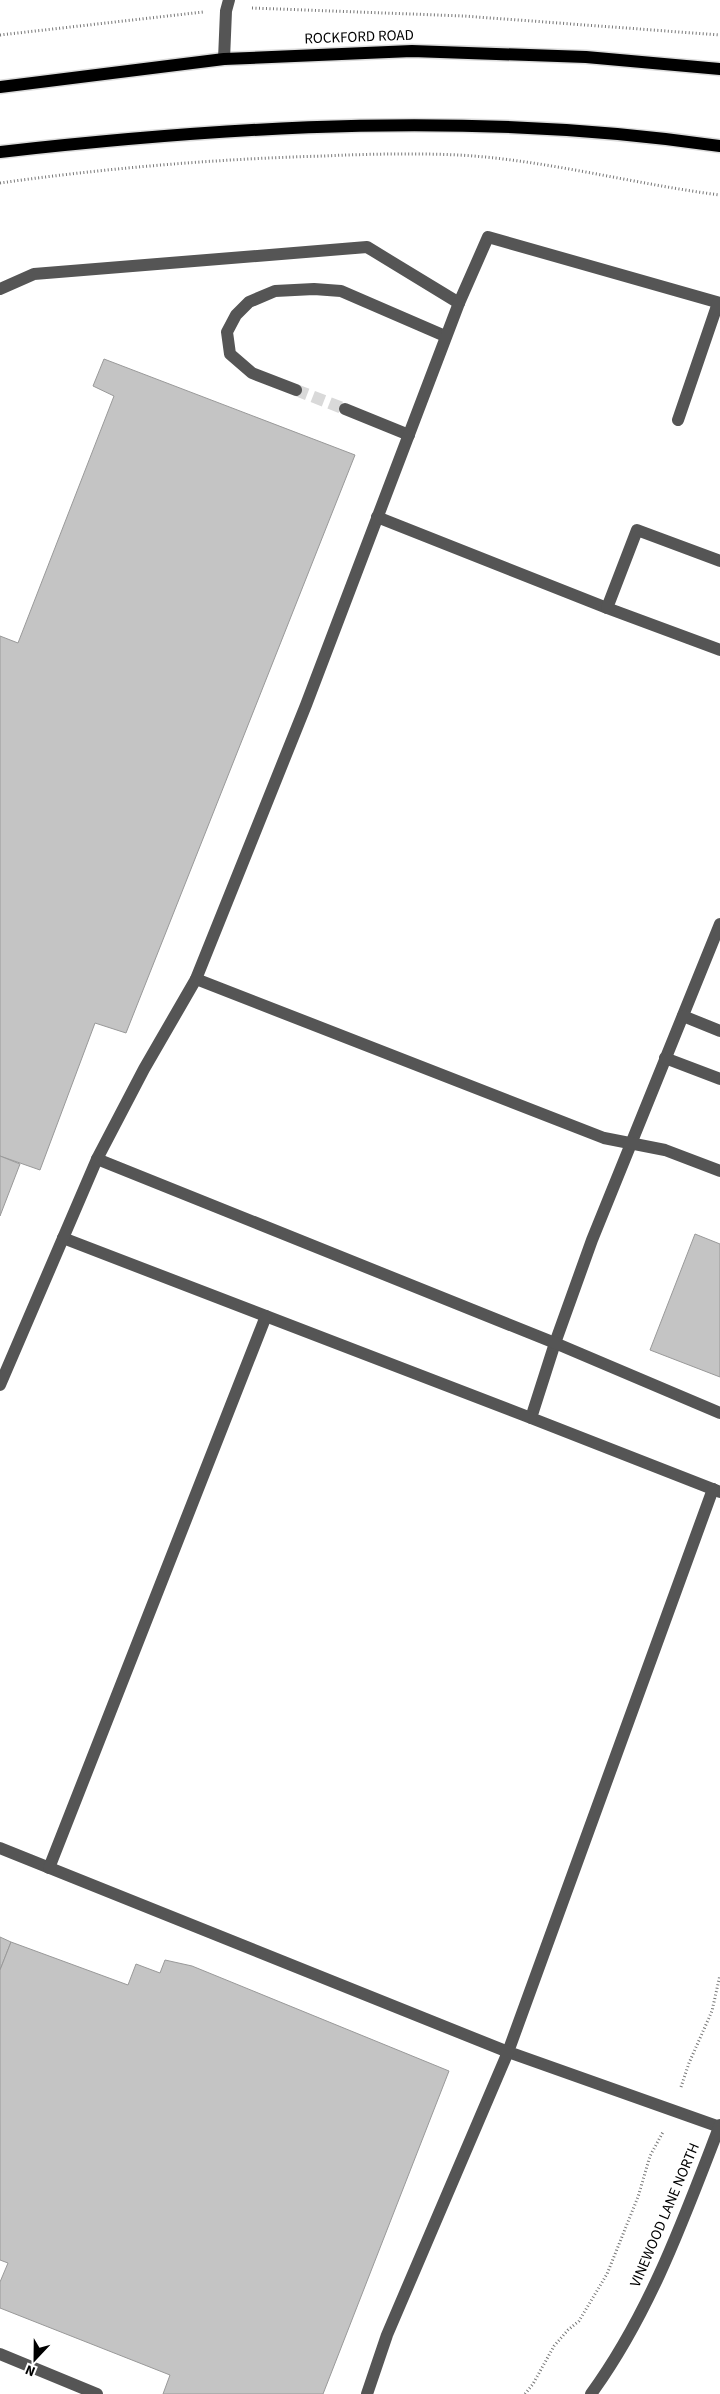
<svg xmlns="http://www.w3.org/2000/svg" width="720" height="2394" font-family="'Source Sans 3',sans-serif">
<rect width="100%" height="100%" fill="#fff"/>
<!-- building -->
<g fill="#c4c4c4" stroke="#999">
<path d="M104,359l251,96 -229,578 -31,-10 -55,147 -40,-14v-520l18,7 96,-247 -21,-10z"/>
<path d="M0,1156l20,8 -20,52z"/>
<path d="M695,1234l25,10v133l-70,-27z"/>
<path d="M0,1937l11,5 -11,28z"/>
<path d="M11,1942l117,43 8,-21 24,9 5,-13 27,6 257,105 -126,323h-160l7,-19 -170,-67v-26l8,-19 -8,-3v-290z"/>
</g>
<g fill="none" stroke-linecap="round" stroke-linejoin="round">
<!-- minor-tunnel -->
<path stroke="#d9d9d9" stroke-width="12" stroke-dasharray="12 6" stroke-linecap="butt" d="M296,390l49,19"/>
<defs>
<g id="major">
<path d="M0,87l224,-28 188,-8 174,6 134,12"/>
<path d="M0,152c241,-27 479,-41 720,-6"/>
</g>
</defs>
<!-- major casing -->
<use href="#major" stroke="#dbdbdb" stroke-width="15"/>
<!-- path -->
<g stroke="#777" stroke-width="3" stroke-dasharray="1 2.5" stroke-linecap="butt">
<path d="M252,8l212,8 256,19"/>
<path d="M0,35l203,-23"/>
<path d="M0,183c107,-15 215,-24 323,-27 45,-2 91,-3 136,-1 88,5 174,29 261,40"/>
<path d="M681,2087l8,-24 23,-52 8,-36"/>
<path d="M525,2394l8,-10 21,-38 14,-16 11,-9 28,-47 31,-77 12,-41 13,-24"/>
</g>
<!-- minor -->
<g stroke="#555" stroke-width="12">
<path d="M224,59l2,-48 3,-11"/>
<path d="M0,289l34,-15 333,-27 92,56 29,-66 232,66"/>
<path d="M296,390l-44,-17 -22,-19 -3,-22 9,-17 13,-13 26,-11 39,-2 27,2 104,45"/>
<path d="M345,409l64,26"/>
<path d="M678,420l40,-117"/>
<path d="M377,517l230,91"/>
<path d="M720,561l-83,-31 -30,78 113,42"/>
<path d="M720,924l-128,316 -37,103 -24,75 189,74"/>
<path d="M196,979l408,159 61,12 55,21"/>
<path d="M683,1016l37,15"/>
<path d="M665,1058l55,21"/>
<path d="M97,1159l458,184 165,70"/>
<path d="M63,1238l468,180"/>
<path d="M0,1385l97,-226 47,-90 52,-90 110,-274 153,-402"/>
<path d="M713,1489l-205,563 212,75"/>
<path d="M0,1848l508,204 -121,283 -20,59"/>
<path d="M49,1868l217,-552"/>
<path d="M0,2354l97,40"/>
<path d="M591,2394c59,-81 93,-176 129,-269"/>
</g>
<!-- major -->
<use href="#major" stroke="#000" stroke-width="12"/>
</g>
<g text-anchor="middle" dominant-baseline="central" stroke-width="5" stroke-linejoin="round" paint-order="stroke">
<!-- street labels -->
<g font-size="15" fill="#000" stroke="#fff">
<text transform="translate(359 37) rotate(-2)">ROCKFORD ROAD</text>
<text transform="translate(665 2215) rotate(-67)">VINEWOOD LANE NORTH</text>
</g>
</g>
<!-- north arrow -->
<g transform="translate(35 2359) rotate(202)" stroke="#ffffff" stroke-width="4" paint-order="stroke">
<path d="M0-4L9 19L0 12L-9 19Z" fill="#000000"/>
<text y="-8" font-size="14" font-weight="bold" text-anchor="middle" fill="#000000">N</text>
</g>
</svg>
